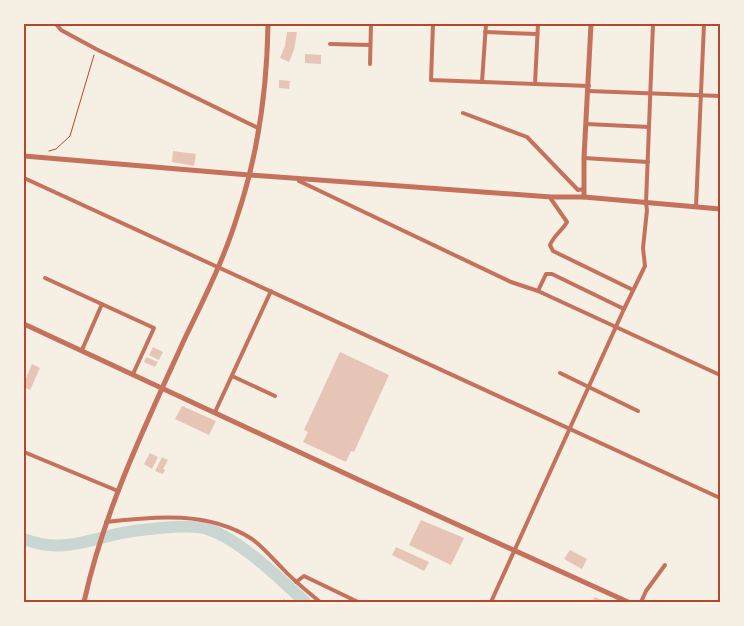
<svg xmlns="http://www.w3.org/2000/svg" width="744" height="626" font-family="'Fira Sans Condensed',sans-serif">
<rect width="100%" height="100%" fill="#f6efe4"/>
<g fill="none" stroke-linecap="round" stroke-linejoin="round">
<!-- river -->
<path stroke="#c9d6d2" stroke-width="12" d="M24,539c33,13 56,4 89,-4 20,-5 76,-12 95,-6 34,12 71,49 97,73"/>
</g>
<!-- building -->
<g fill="#e6c5b7">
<path d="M287,32h10l-3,18 -5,12 -9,-4 5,-12z"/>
<path d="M305,54l16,1v9l-16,-1z"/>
<path d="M279,80l11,1 -1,8 -10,-1z"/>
<path d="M173,151l23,3 -2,12 -22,-4z"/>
<path d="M153,347l10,5 -4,8 -10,-5z"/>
<path d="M340,352l49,23 -35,77 -3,-1 -5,11 -43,-20 5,-10 -4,-2z"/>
<path d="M146,357l12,5 -3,5 -11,-5z"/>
<path d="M32,364l8,4 -10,22 -6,-3v-4z"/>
<path d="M182,406l34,15 -7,14 -34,-16z"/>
<path d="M150,453l8,4 -6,12 -8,-5z"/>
<path d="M162,457l6,3 -5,9 2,1 -2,4 -8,-3z"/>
<path d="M421,520l43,18 -13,27 -42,-20z"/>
<path d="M396,547l33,15 -5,9 -32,-16z"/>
<path d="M570,550l17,9 -5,10 -18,-10z"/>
<path d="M595,597l11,5h-14z"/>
</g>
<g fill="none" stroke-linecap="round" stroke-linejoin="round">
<!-- path -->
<g stroke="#b5482f" stroke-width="1">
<path d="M49,151l7,-2 14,-13 24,-81"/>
<path d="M283,602l1,-2"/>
</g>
<!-- minor -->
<g stroke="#c5725c" stroke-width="4">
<path d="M56,24l5,6 35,19 162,79"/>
<path d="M433,24l-2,56 158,6"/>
<path d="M485,32l52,2"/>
<path d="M330,44l40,1"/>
<path d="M370,64l1,-40"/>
<path d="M482,82l4,-58"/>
<path d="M535,84l3,-60"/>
<path d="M588,91l132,5"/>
<path d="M463,113l64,24 51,53 6,-1"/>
<path d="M586,124l63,3"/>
<path d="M584,158l64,4"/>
<path d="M24,178l696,320"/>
<path d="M299,181l212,101 27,9 182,84"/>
<path d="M551,197v2l16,23c-5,9 -13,13 -17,23l3,6 80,39"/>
<path d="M696,207l8,-183"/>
<path d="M45,278l109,50 -21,46"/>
<path d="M538,291l8,-17h6l72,35"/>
<path d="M82,350l20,-46"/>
<path d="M560,373l78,38"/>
<path d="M232,376l43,20"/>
<path d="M215,412l56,-121"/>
<path d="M24,452l94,39"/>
<path d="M106,522c49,-6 103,-11 146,17 11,8 21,20 31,30 11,12 24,22 37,33"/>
<path d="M296,582l8,-6 54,26"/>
<path d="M491,602l133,-293 21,-43 -2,-18 4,-38 -1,-7 7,-179"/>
<path d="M641,602l5,-11 19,-26"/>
</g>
<!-- tertiary -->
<g stroke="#c5725c" stroke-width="5">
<path d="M24,156l225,19 302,22h33l136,12"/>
<path d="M584,197v-39l7,-134"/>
<path d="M24,324l333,155 271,123"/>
<path d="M84,602c20,-92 62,-178 101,-264 19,-39 39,-79 52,-121 21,-62 30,-128 31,-193"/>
</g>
</g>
<!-- border -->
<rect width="744" height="626" fill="none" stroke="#f6efe4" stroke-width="50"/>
<rect x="25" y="25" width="694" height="576" fill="none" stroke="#b5482f" stroke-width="2"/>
</svg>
